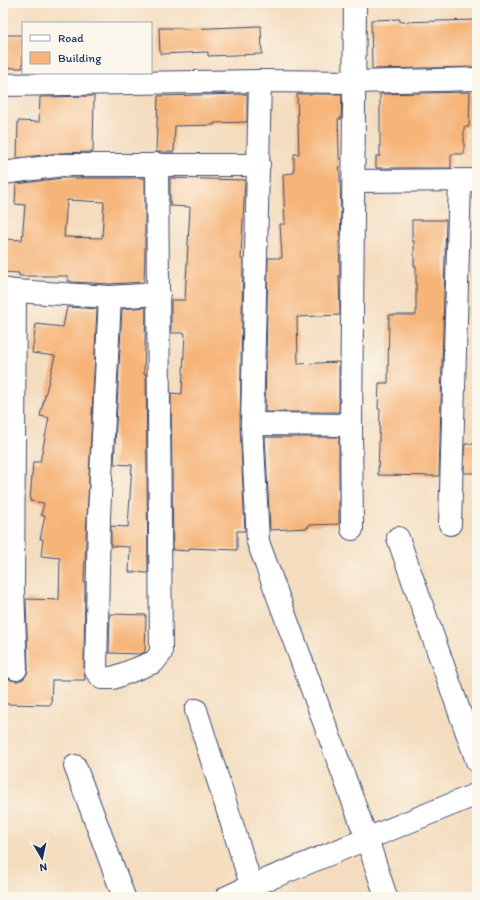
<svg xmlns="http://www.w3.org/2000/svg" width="480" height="900" font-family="Itim,sans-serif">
<rect width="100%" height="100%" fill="#fbf7ec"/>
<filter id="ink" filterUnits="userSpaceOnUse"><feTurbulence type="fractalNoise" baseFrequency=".025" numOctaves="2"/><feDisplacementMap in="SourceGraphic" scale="8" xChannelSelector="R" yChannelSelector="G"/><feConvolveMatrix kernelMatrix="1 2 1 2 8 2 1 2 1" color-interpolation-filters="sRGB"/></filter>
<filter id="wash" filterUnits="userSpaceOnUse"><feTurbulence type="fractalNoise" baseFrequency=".012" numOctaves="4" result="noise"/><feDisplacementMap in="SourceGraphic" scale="16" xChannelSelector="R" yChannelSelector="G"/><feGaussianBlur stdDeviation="0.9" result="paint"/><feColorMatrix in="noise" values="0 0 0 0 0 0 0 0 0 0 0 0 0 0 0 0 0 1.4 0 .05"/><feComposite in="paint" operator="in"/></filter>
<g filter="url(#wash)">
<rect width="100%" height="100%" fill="#f4ddbf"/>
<g id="blocks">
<!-- building -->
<g fill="#f6b478" fill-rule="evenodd">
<path d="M400,19v3l77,-2v47l-105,2 -1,-49z"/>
<path d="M261,26l1,28 -54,2v-4l-48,2 -1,-26h24v1z"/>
<path d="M3,35h19l1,33h-20z"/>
<path d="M470,92l-1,35h-5v27h-13v14h-75v-12h4v-62z"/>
<path d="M247,94v28l-33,1v2l-39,1 -1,26h-18l2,-56z"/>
<path d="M297,94h45l-1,25h-3l3,93 -1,29h-1l1,34h-1l1,40 -43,2 1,47 41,-2v50h-74l3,-154h14l-2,-34h5l-2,-50 11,-1v-19h5z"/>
<path d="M94,96l-1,56 -33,1 -43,5 1,-37 21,1 1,-25z"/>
<path d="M63,178h82v75l-1,29 -34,2 -39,-2v-1h-3v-5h-49v-3l-16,-1v-33l19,1 3,-35 -10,-1 1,-20zM67,200l37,2 -2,36 -38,-1z"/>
<path d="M170,178l75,2 -4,79h2l-3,165 5,107h-8v19l-48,-2v3l-16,-1 -2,-157 11,1 3,-61h-14v-33h14l5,-93 -20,-1z"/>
<path d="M412,220h34l-7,256 -61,-1 2,-66h-2l1,-26h9l1,-68h27v-49h-2v-25h-2z"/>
<path d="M67,307l30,2 -13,273h1l-1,89 1,9h-33l-1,25 -48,-1v-48l1,14 2,6 5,4 6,1 6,-2 4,-5 1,-5 -2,-70 33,1 1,-42 -19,-2 2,-17h-3l5,-23 -4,-1 3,-12 -14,-2 3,-39h7l9,-44 -9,-2 15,-60 -23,-3 4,-29 27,3z"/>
<path d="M146,307l-2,67h2l2,199 -19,-1 1,-25 -19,-1v-20l17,1 4,-62 -18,-1 8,-155z"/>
<path d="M265,437h74v87l-31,1v3l-38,2z"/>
<path d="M465,444h12v29h-13z"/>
<path d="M110,614l36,1 -1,37 -5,2 -31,-1z"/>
</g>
</g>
</g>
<g filter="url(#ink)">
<use href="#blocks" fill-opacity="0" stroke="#3c496d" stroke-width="1"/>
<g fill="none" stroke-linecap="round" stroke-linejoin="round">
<defs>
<g id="minor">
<path d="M260,81l-8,343 6,118 109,297 19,58"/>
<path d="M3,85l257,-4 95,1 122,-3"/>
<path d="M3,173l59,-8h197"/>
<path d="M354,181l123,-1"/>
<path d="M3,289l12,2 95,6 49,-3"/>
<path d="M15,291l-2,297 3,81"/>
<path d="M110,297l-11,219 -3,155 6,7h11l41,-16 7,-9 -4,-489"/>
<path d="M252,424l99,1"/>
<path d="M450,524l10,-343"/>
<path d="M352,529l-1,-104 4,-422"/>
<path d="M398,538l79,223"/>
<path d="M196,710l59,187"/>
<path d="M75,766l49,131"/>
<path d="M227,897l24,-11 226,-92"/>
</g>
</defs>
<!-- minor casing -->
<use href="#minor" stroke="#3c496d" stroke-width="24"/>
<!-- minor -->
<use href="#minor" stroke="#fff" stroke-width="22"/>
</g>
</g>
<!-- margin -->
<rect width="480" height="900" fill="none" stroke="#fbf7ec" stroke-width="16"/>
<!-- legend -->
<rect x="22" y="22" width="130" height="52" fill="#fbf7ec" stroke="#a1a7b3"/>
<rect x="30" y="35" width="20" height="6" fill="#ffffff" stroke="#a1a7b3"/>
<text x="58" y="42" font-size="12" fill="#1b2f5e">Road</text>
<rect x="30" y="52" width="20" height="12" fill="#f6b478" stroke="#a1a7b3"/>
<text x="58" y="62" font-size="12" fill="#1b2f5e">Building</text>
<!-- north arrow -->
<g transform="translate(42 858) rotate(171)" stroke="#fbf7ec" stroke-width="3" paint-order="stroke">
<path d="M0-3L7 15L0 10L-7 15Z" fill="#1b2f5e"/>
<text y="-6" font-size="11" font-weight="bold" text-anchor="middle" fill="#1b2f5e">N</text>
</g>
</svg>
